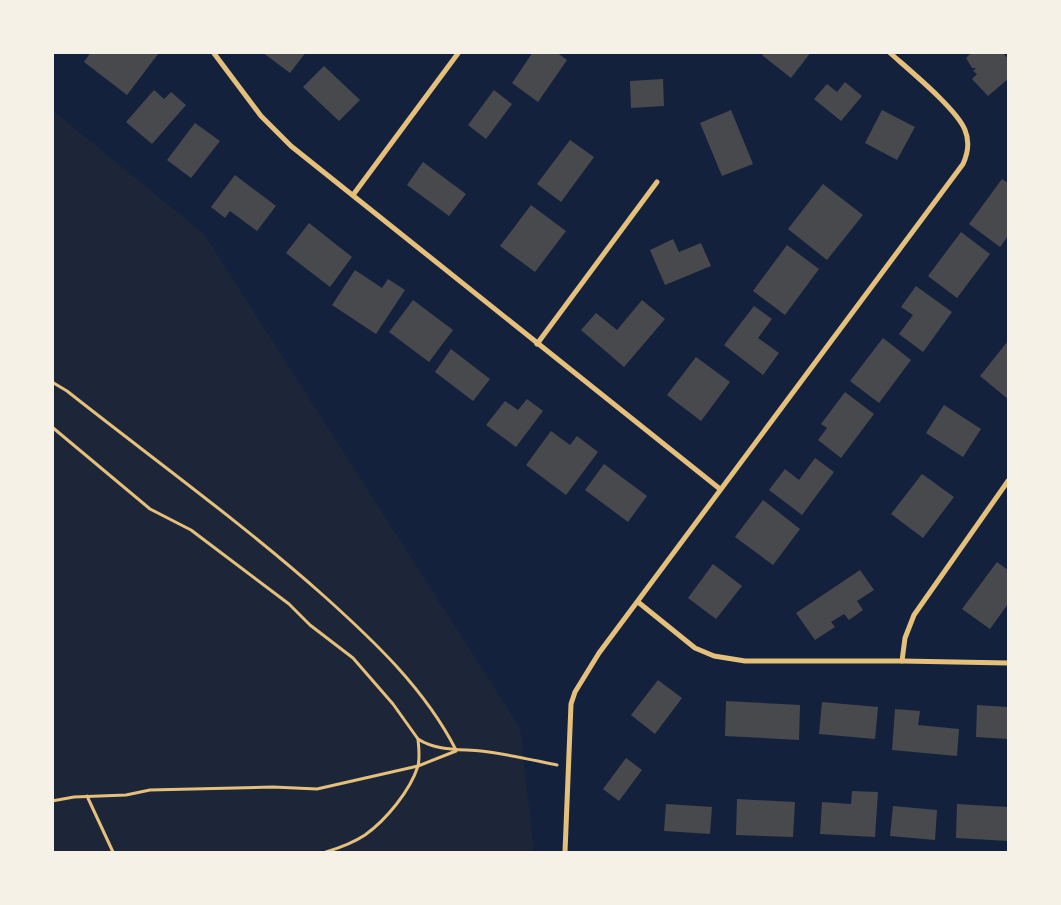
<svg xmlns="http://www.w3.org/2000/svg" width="1061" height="905" font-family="Figtree,sans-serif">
<rect width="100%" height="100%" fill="#14213d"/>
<!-- green -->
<path fill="#1d2539" d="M52,110l152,124 316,494 14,124h-481z"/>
<!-- building -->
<g fill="#48494c">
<path d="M91,52h66l1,2 -31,41 -43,-33z"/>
<path d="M262,52h44l-16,21z"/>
<path d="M533,52h23l11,8 -29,42 -26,-19z"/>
<path d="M764,52h47l-20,26 -29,-23z"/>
<path d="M972,52h30l6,7v20l-20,17 -16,-17 5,-5 -4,-3 3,-3h-4l-6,-10z"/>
<path d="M324,66l36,34 -21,21 -36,-34z"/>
<path d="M663,79l1,27 -33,2 -1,-27z"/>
<path d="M845,82l17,14 -21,25 -27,-22 13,-15 10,8z"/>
<path d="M154,90l10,9 7,-7 15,13 -34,39 -26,-22z"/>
<path d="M494,90l18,14 -26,35 -18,-14z"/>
<path d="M731,110l22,54 -31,12 -22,-53z"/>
<path d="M882,110l33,17 -18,33 -32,-17z"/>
<path d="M195,123l25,18 -29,37 -24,-18z"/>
<path d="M570,140l24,17 -33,45 -24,-18z"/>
<path d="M423,162l43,32 -17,22 -42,-31z"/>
<path d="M235,175l41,31 -19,25 -27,-20 -5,7 -14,-11z"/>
<path d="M1002,179l6,4v53l-8,11 -31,-23z"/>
<path d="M823,184l40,31 -36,45 -39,-31z"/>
<path d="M531,205l35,26 -31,41 -35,-26z"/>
<path d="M309,223l43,34 -22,30 -44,-34z"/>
<path d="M961,232l29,22 -33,44 -29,-22z"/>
<path d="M673,239l6,13 22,-9 10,23 -46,19 -15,-35z"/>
<path d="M787,245l32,24 -34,46 -32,-24z"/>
<path d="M355,270l27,18 6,-9 17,11 -29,44 -44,-29z"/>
<path d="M916,286l36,26 -29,40 -24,-18 14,-19 -12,-8z"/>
<path d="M413,300l40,30 -24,32 -40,-30z"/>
<path d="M642,300l23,19 -41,48 -43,-37 15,-17 21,17z"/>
<path d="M754,306l18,13 -14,19 21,15 -16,22 -39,-30z"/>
<path d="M883,338l28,22 -32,43 -29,-22z"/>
<path d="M1008,341v58l-28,-23z"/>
<path d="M451,349l39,30 -17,22 -38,-29z"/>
<path d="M696,357l34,25 -29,39 -34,-26z"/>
<path d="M845,392l29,22 -33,44 -23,-18 9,-12 -6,-4z"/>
<path d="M527,399l16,12 -27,36 -30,-22 19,-24 13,9z"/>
<path d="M944,405l37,24 -18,28 -37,-24z"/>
<path d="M551,431l19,14 7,-9 21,16 -32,43 -40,-30z"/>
<path d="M815,458l19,14 -32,43 -33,-25 16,-21 14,11z"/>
<path d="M604,464l43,32 -19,26 -43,-32z"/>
<path d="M922,474l32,23 -31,41 -32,-24z"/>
<path d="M763,500l37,29 -27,36 -38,-28z"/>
<path d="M997,562l11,8v34l-18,25 -28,-20z"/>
<path d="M713,564l29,22 -26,33 -28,-21z"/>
<path d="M860,570l14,20 -17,11 6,9 -14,10 -5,-6 -13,8 4,5 -20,13 -19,-27z"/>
<path d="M658,680l24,18 -27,36 -24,-19z"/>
<path d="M726,701l74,4 -1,35 -74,-4z"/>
<path d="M822,702l56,5 -3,32 -56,-5z"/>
<path d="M977,705l31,2v32l-32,-2z"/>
<path d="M895,709l25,2 -2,14 41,4 -2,27 -65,-6z"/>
<path d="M626,758l16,12 -23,31 -16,-12z"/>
<path d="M852,791l26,1 -3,45 -55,-3 2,-32 29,2z"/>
<path d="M737,799l58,3 -2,35 -57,-2z"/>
<path d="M666,804l46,3 -2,27 -46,-3z"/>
<path d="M957,804l51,3v34l-52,-3z"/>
<path d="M893,806l44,4 -2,30 -45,-4z"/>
</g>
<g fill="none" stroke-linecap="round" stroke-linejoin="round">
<!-- path -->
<g stroke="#e5c07b" stroke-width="3">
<path d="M52,382l15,9c86,68 175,132 257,205 50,45 101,93 132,154"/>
<path d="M52,427l98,82 41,21 98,74 21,21 43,33 40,46 25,35c18,12 43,10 63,12 26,3 51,9 76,14"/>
<path d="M87,796l26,56"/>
<path d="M52,801l22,-4 52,-2 24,-5 123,-3 44,2 101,-23 38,-15"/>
<path d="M326,852c13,-4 27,-9 39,-17 21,-15 45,-44 53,-69 2,-9 1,-18 0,-27"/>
</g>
<!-- minor -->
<g stroke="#e5c07b" stroke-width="5">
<path d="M213,52l48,64 30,30 429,343"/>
<path d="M353,195l106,-143"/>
<path d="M537,344l120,-162"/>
<path d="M638,602l57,46 19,8 31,5h157l106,2"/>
<path d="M902,661l3,-23 9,-23 94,-134"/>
<path d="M565,852l6,-148 4,-12 24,-39 364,-489c5,-11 7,-22 2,-34 -8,-21 -57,-61 -76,-78"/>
</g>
</g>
<!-- border -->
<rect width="1061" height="905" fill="none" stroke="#f6f1e7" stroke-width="108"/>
</svg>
